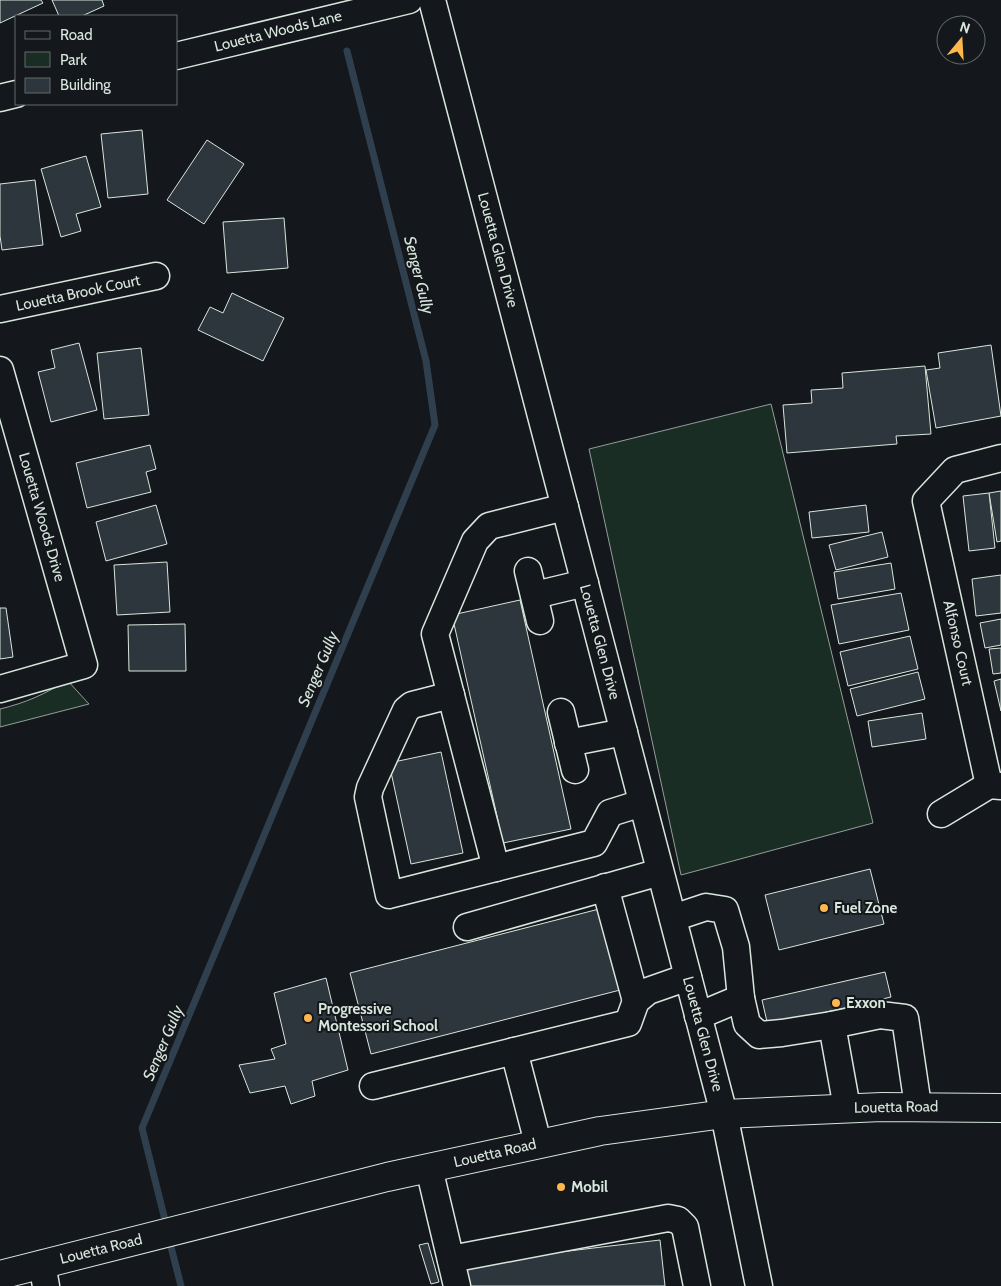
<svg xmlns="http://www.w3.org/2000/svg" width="1001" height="1286" font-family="Cabin,sans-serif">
<rect width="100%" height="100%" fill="#14181c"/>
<!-- green -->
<g fill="#1a2d24" stroke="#939e99">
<path d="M771,404l102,419 -192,52 -92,-426z"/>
<path d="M67,680l22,24 -89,23v-18c25,-6 46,-15 67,-29z"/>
</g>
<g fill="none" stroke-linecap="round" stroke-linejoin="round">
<!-- stream -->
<g stroke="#2f3f4d" stroke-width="7">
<path d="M167,1228l-25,-100 293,-703 -9,-64 -79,-310"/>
<path d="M169,1239l12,47"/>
</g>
</g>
<!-- building -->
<g fill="#2c363c" stroke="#d8e6dc">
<path d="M0,0h41l2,3 -43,20z"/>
<path d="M52,0h50l2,6 -22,10h-23z"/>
<path d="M142,130l6,64 -40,4 -7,-64z"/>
<path d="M207,140l37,24 -40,60 -37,-24z"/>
<path d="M86,156l15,51 -25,7 5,17 -20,6 -20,-68z"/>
<path d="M35,180l8,65 -41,5 -2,-14v-52z"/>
<path d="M284,218l4,50 -61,5 -4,-51z"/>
<path d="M232,293l52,25 -21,43 -65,-31 12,-23 13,6z"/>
<path d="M79,343l18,67 -46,12 -13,-50 17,-4 -4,-18z"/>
<path d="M991,345l10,71 -65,12 -10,-58 14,-2 -2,-15z"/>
<path d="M141,348l8,67 -45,4 -7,-66z"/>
<path d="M925,366l6,68 -35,2 1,8 -110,9 -4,-48 29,-2 -1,-13 32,-2 -1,-15z"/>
<path d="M150,445l6,24 -10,3 5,20 -64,16 -11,-45z"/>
<path d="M1001,491v50l-4,1 -8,-49z"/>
<path d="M989,493l6,55 -26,3 -6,-55z"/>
<path d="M156,505l11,39 -61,17 -10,-39z"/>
<path d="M866,505l3,27 -57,6 -3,-26z"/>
<path d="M882,532l6,25 -52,13 -7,-25z"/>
<path d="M167,562l3,50 -53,3 -3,-50z"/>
<path d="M891,563l4,26 -57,10 -4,-27z"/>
<path d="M1001,575v38l-25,3 -4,-37z"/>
<path d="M901,593l8,37 -70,14 -8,-39z"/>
<path d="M520,600l51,229 -68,14 -51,-228z"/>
<path d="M0,608h6l7,49 -13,2z"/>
<path d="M1001,619v26l-16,3 -5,-25z"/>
<path d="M185,624l1,47h-57l-1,-46z"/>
<path d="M910,636l8,33 -70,17 -8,-34z"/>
<path d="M1001,648v25l-8,1 -4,-25z"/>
<path d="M918,672l7,27 -68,17 -7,-27z"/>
<path d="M1001,679v32l-7,-30z"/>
<path d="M922,713l4,26 -54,8 -4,-26z"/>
<path d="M441,752l22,101 -52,11 -22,-101z"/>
<path d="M870,869l14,55 -105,26 -14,-55z"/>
<path d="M603,908l21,81 -253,65 -21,-81z"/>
<path d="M885,972l6,25 -123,29 -6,-26z"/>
<path d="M326,978l22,92 -36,11 3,15 -24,8 -6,-18 -35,7 -11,-28 36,-6 -4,-10 15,-5 -12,-51z"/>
<path d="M660,1240l5,46h-201l-3,-22z"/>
<path d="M428,1243l11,39 -8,2 -12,-39z"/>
</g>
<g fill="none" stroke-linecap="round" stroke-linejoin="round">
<defs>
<g id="minor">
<path d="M432,0l292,1114 35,172"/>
<path d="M176,56l233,-56"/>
<path d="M0,98l16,-4"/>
<path d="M0,309l156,-33"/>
<path d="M0,370l84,295 -84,24"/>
<path d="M528,571l12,50"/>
<path d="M535,595l50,-12"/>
<path d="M451,695l-39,10 -6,5 -36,78 -2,9 21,98 205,-52 16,-30 32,-10"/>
<path d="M561,712l14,58"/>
<path d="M568,743l56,-11"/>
<path d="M989,785l-63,-284 29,-31 46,-12"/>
<path d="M941,814l48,-29 12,1"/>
<path d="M496,868l-61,-234 40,-93 14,-15 76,-19"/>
<path d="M605,887l31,114"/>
<path d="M673,918l33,-11 19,3 11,37 5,51 -43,18"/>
<path d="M467,927l193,-55"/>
<path d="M741,998l6,26 12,11 23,-2 50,-8"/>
<path d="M514,1051l24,92"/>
<path d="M373,1086l255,-63 8,-22 12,-10 40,-14"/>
<path d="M847,1108l-15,-83 48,-10 25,3 13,88"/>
<path d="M429,1168l28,118"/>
<path d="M451,1259l217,-41 10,2 7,7 12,59"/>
<path d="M42,1264l4,22"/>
</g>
<path id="major" d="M0,1275l387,-98 213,-46 124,-17 158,-7 119,1"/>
</defs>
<!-- minor casing -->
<use href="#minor" stroke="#d8e6dc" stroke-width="29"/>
<!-- major casing -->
<use href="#major" stroke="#d8e6dc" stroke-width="30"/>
<!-- minor -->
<use href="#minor" stroke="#14181c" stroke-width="26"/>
<!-- major -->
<use href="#major" stroke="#14181c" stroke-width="28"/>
</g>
<!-- markers -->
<g fill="#ffb74d" stroke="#14181c" stroke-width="2">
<circle cx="824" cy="908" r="5"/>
<circle cx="836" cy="1003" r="5"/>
<circle cx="308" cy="1018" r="5"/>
<circle cx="561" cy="1187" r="5"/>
</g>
<g text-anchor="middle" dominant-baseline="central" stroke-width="4" stroke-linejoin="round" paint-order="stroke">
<!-- street labels -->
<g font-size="15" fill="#d8e6dc" stroke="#14181c">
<text transform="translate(278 31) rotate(-14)">Louetta Woods Lane</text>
<text transform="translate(498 250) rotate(75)">Louetta Glen Drive</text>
<text transform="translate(78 293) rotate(-12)">Louetta Brook Court</text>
<text transform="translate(42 517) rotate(74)">Louetta Woods Drive</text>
<text transform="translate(600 642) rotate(75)">Louetta Glen Drive</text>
<text transform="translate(958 643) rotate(77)">Alfonso Court</text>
<text transform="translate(703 1034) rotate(75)">Louetta Glen Drive</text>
<text transform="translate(896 1107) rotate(-1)">Louetta Road</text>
<text transform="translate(495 1153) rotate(-13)">Louetta Road</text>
<text transform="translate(101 1249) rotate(-14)">Louetta Road</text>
</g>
<!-- poi labels -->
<g font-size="15" font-weight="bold" fill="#d8e6dc" stroke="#14181c" text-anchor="start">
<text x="834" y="908">Fuel Zone</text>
<text x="846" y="1003">Exxon</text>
<text x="318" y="1009">Progressive<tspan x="318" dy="17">Montessori School</tspan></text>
<text x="571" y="1187">Mobil</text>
</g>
<!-- water labels -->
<g font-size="16" font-style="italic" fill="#d8e6dc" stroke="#14181c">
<text transform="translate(419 275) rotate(76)">Senger Gully</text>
<text transform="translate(318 669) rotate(-67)">Senger Gully</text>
<text transform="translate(163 1043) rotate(-67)">Senger Gully</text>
</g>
</g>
<!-- legend -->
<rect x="15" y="15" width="162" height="90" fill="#14181c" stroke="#626a69"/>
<rect x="25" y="31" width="25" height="8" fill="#14181c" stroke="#626a69"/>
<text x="60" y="40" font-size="15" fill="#d8e6dc">Road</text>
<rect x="25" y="52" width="25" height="15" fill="#1a2d24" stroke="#626a69"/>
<text x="60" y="65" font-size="15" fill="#d8e6dc">Park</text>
<rect x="25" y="78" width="25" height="15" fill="#2c363c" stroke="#626a69"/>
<text x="60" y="90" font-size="15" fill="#d8e6dc">Building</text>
<!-- north arrow -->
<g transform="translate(961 40) rotate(18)"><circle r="24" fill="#14181c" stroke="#626a69"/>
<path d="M0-4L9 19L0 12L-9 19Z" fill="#ffb74d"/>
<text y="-8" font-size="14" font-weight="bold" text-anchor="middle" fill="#d8e6dc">N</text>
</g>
</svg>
